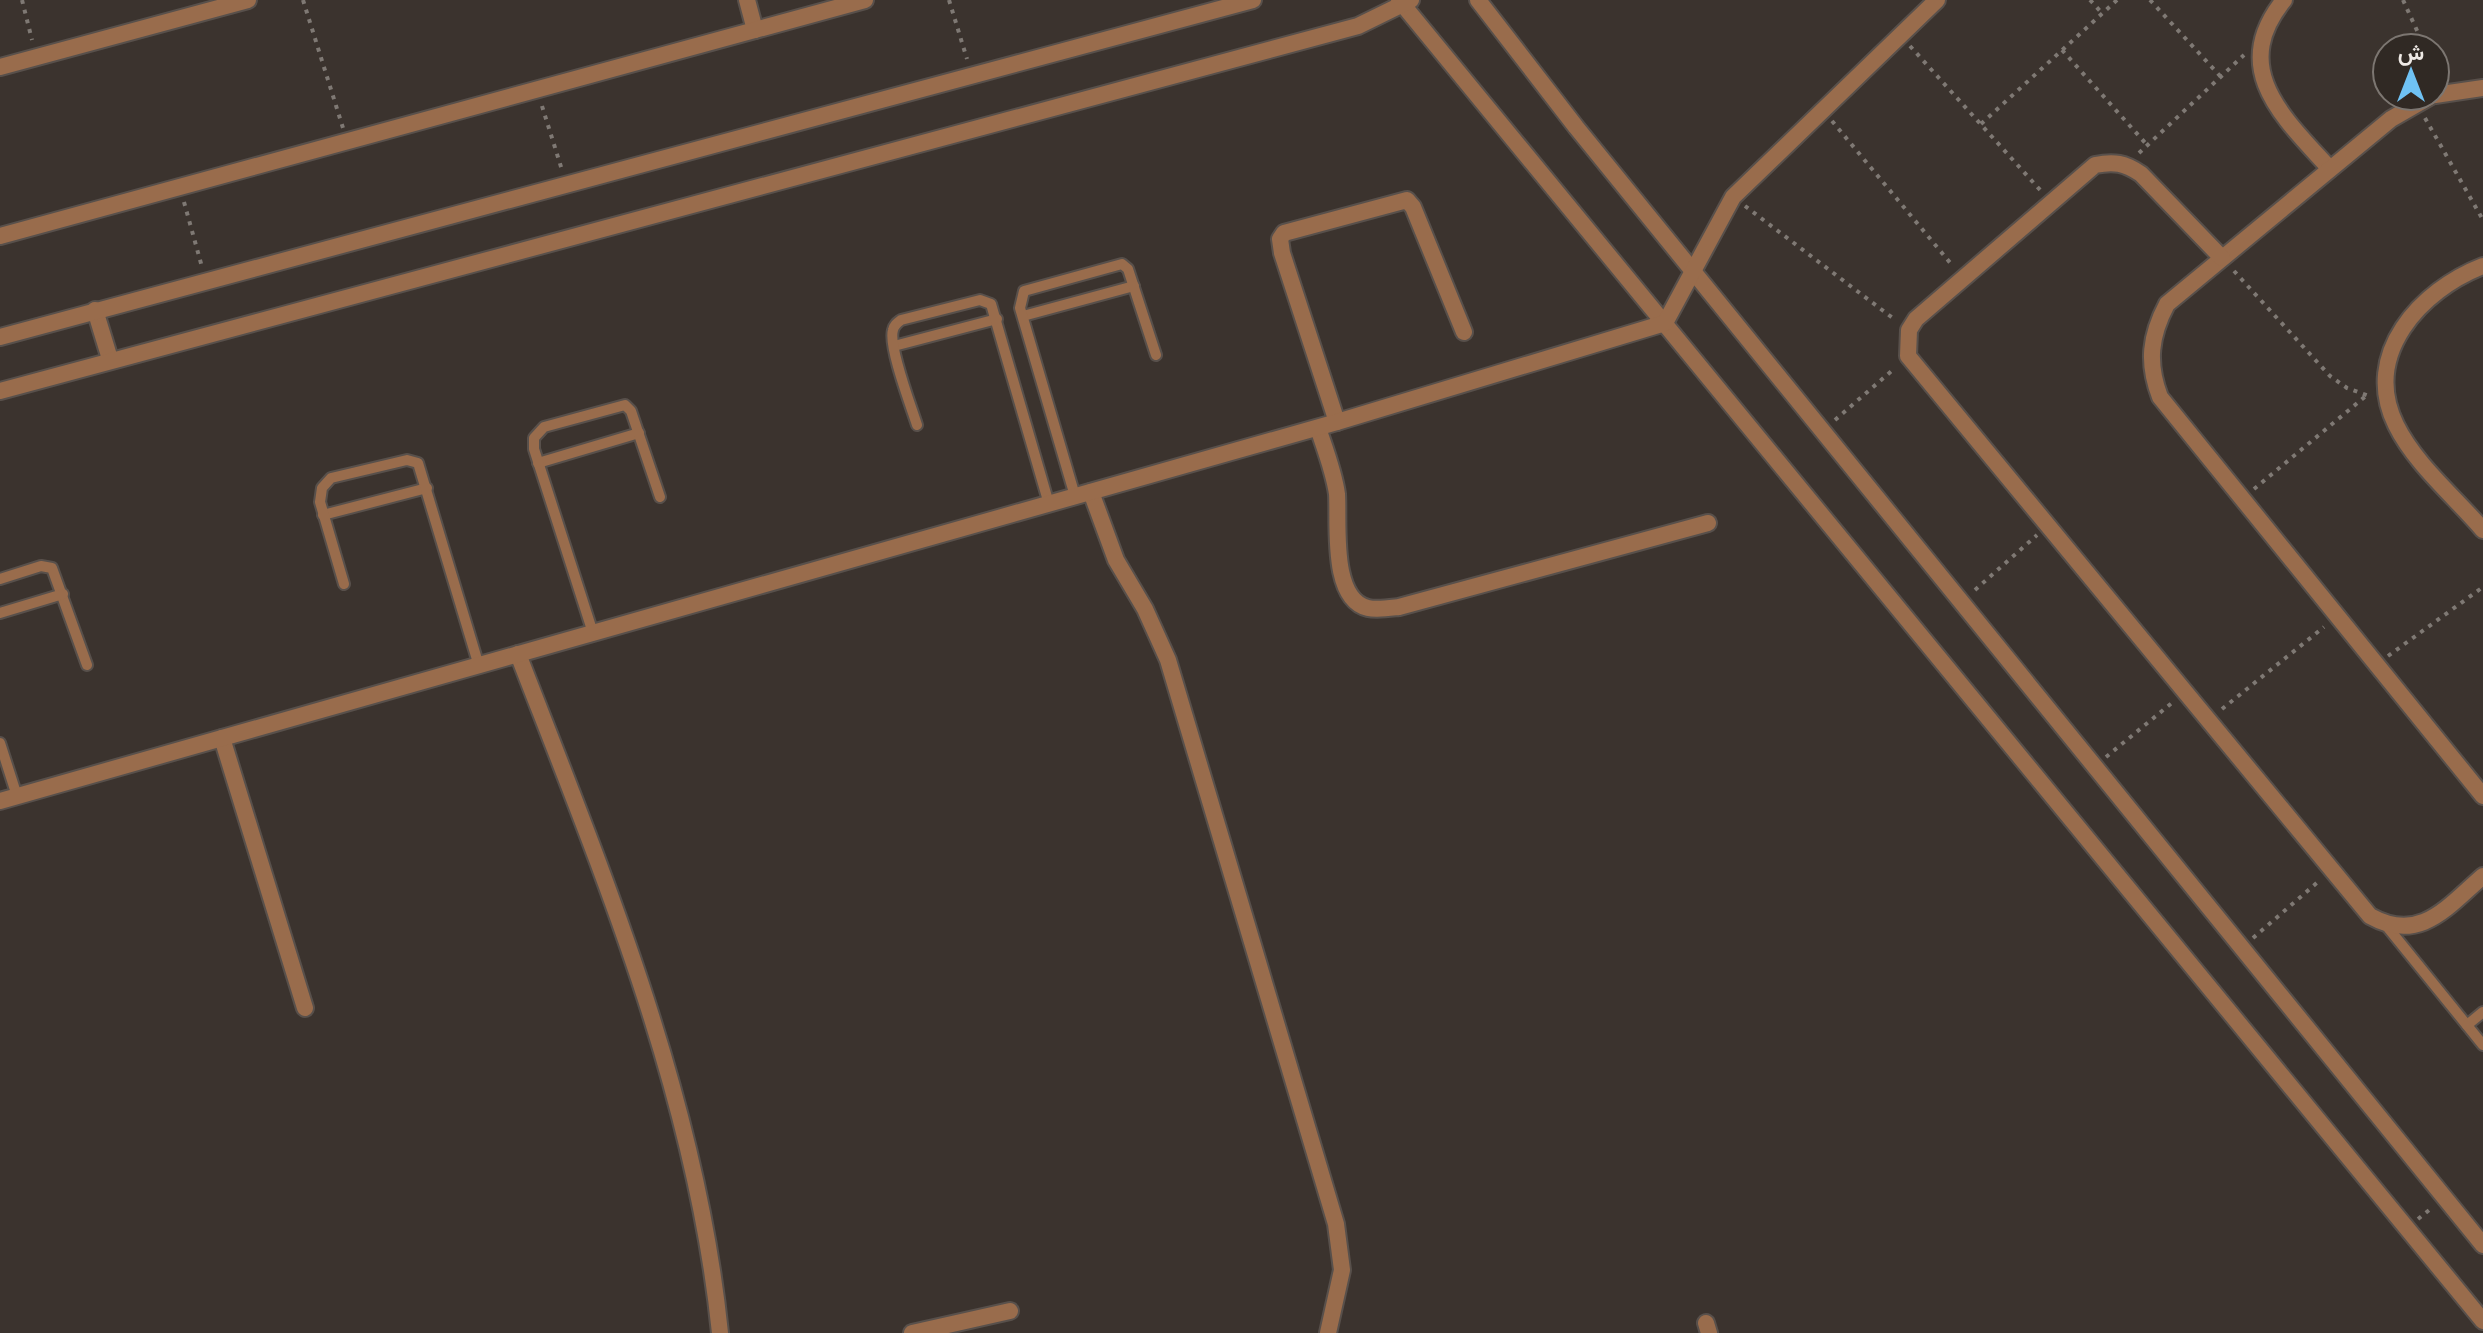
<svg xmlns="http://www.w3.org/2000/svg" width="2483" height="1333" font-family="'Noto Serif',Vazirmatn,serif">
<rect width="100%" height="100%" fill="#3b332e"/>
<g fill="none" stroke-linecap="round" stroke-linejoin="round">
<defs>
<g id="service">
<path d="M1023,316l111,-30"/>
<path d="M894,346l103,-27"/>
<path d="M917,425c-6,-19 -29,-79 -24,-95 1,-5 4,-7 8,-10l79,-20 11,4 58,200"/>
<path d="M538,463l101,-30"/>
<path d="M1075,496l-55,-188 4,-17 98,-27 6,5 28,86"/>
<path d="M323,515l104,-27"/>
<path d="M0,579l41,-13 11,2 35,97"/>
<path d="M344,584l-24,-82 2,-14 9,-10 76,-18 11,3 61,203"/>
<path d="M0,613l63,-19"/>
<path d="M593,633l-59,-184v-11l10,-11 81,-22 6,6 29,86"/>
<path d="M0,743l17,53"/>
<path d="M2385,924l98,121"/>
<path d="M2467,1025l16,-13"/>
</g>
<g id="minor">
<path d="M747,0l8,30"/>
<path d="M1399,0l1084,1321"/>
<path d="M1478,0l98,127 907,1118"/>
<path d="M2284,0c-56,69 0,118 46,169"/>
<path d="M0,67l248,-67"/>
<path d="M2435,95l48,-7"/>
<path d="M2431,96l-40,23 -224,185c-17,32 -20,59 -7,93l323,399"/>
<path d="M0,236l865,-236"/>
<path d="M2222,258l-81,-84c-16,-11 -27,-13 -46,-9l-179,154 -7,11 -1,26 462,560c50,28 77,-9 113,-40"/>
<path d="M2483,266c-62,24 -122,88 -87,159 19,39 59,72 87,105"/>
<path d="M95,310l15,49"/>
<path d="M0,337l1253,-337"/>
<path d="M0,391l1358,-365 53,-26"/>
<path d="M1337,422l-55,-169 -2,-14 4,-6 123,-33 6,7 51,125"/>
<path d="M1318,428c7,21 16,44 19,66 2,28 -7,105 31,114 9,2 22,0 31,-1l309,-84"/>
<path d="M1091,492l25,68 29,49 23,51 168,564 6,46 -14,63"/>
<path d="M518,654c85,220 178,442 202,679"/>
<path d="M222,738l83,270"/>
<path d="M0,801l1337,-379 328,-99 68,-126 204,-197"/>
<path d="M1706,1323l3,10"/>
<path d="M912,1333l98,-22"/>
</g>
</defs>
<!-- service casing -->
<use href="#service" stroke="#58504b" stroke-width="14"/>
<!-- minor casing -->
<use href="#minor" stroke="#58504b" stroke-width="20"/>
<!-- path -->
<g stroke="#7f7974" stroke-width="4" stroke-dasharray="4 6" stroke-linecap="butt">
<path d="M22,0l10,40"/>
<path d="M303,0l40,128"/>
<path d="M949,0l18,59"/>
<path d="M2090,0l12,13"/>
<path d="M2150,0l71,77"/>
<path d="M2403,0l22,48"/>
<path d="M1910,46l131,145"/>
<path d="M2062,50l86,96"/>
<path d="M542,106l20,64"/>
<path d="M2425,118l58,102"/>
<path d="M1832,121l120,144"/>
<path d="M1981,124l136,-124"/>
<path d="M2139,153l105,-98"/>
<path d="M184,202l18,65"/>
<path d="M1745,206l149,113"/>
<path d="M2234,271l96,105 17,12 22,8"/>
<path d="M1835,420l60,-52"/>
<path d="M2254,489l113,-94"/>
<path d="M1975,590l62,-55"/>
<path d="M2388,656l95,-69"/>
<path d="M2222,709l102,-82"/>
<path d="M2106,757l67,-55"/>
<path d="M2253,938l66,-57"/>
<path d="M2418,1219l15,-12"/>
</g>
<!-- service -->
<use href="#service" stroke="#996c4c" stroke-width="10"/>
<!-- minor -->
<use href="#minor" stroke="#996c4c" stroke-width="16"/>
</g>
<!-- north arrow -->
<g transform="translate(2411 72)"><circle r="38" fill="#302924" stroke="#7c7671" stroke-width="2"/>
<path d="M0-6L14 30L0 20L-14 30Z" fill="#6fc2f4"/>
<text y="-12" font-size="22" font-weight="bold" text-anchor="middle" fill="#eee9e5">ش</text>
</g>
</svg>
